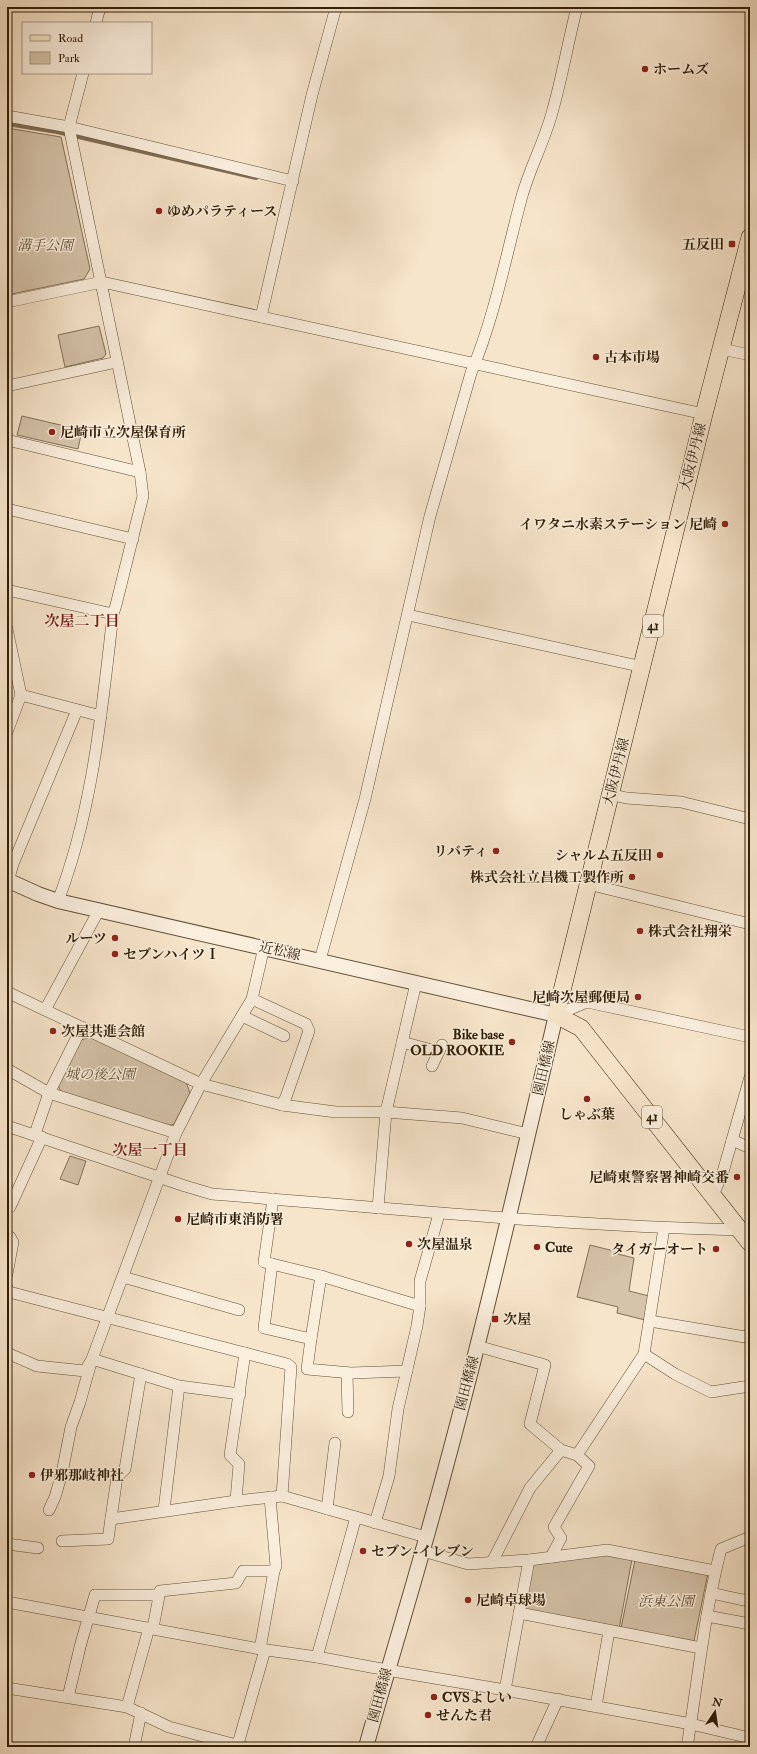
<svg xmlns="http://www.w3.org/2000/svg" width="757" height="1754" font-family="'IM FELL Double Pica','Noto Serif JP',serif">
<rect width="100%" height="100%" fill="#f7e5cb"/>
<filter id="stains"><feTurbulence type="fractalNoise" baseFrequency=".005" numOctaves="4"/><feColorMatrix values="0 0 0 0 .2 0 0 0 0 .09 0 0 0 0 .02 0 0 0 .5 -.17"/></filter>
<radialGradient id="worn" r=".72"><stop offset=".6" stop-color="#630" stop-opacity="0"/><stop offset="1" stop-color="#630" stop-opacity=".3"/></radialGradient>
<!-- green -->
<g fill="#d5c3aa" stroke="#837058">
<path d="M7,128l54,9 29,132 -6,10 -77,16z"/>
<path d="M99,326l7,28 -3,4 -38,9 -7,-32z"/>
<path d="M22,416l60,14 -4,19 -61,-14z"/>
<path d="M90,1037l96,45 4,11 -16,31 -6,2 -107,-34 -3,-7 23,-45z"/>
<path d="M70,1156l16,5 -8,24 -18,-6z"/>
<path d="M590,1245l28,7v2l16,4 -5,33 20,5 -4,24 -28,-7 1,-6 -41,-10z"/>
<path d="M607,1554l25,5 -13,70 -92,-18 -2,-4 7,-40 4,-4z"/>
<path d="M635,1560l73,13 -14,68 -73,-13z"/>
</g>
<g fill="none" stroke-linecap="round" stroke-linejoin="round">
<!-- stream -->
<path stroke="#806d54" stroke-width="4" d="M7,124l50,8 199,46"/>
<defs>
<g id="minor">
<path d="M96,23l4,-16"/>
<path d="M7,116l62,11 224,54"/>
<path d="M7,302l95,-20 602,132"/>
<path d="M261,317l51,-222 24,-88"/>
<path d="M722,349l28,6"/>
<path d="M7,386l110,-24"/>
<path d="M7,440l133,32"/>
<path d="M7,509l126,30"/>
<path d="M7,590l106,24"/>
<path d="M408,615l235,52"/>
<path d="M7,629l14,66 -14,37"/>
<path d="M21,695l80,21"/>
<path d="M610,794l16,4 55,4 69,17"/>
<path d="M8,881l5,-17 64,-154"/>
<path d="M588,884l162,40"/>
<path d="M58,901c35,-91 44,-192 55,-287l3,-9 27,-109 -3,-24 -71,-345 14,-54"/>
<path d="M320,960l45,-161 65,-283 41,-143c24,-57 35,-118 51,-177 8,-28 22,-54 30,-83 10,-35 16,-71 25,-106"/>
<path d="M7,992l194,92 81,21 54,7h50l76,6 66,16"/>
<path d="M252,999l54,25 3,7 -23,66 -4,8"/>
<path d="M45,1010l54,-100"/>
<path d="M556,1015l31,-13 163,35"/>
<path d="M242,1016l42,20"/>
<path d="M402,1042l37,10"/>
<path d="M432,1066l10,-21"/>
<path d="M7,1069l42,24 127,40"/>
<path d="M7,1126l178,60 27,8c176,14 351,32 528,36"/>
<path d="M35,1134l14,-41 33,-66"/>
<path d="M732,1140l18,8"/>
<path d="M713,1195l10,-23 27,-95"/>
<path d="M273,1199l-9,63 57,14 99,30"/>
<path d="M7,1206l3,1 32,-70"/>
<path d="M378,1208l8,-96 30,-129"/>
<path d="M7,1236l3,1 3,5 -6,32"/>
<path d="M272,1264l-8,64 47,11 -4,30 44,4 56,-2"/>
<path d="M123,1277l116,33"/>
<path d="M7,1288l2,4 278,72 4,3 -9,129"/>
<path d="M650,1321l95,16 5,-4"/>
<path d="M311,1339l10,-63"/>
<path d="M477,1346l68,19 -15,59 31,26 16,5 12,11 -35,61 7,11 -10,19"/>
<path d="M7,1353l30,13 48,5 7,-12 84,-226 25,-49 51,-85 12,-52"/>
<path d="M644,1354l31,20 36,18 39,-6"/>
<path d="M347,1373l1,39"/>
<path d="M577,1455l67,-101 20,-126"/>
<path d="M236,1501l3,-37 -9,-9 15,-102"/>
<path d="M327,1509l8,-66"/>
<path d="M49,1510l6,-13 7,-24 9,-46 9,-25 12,-43 87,27 61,8"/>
<path d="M164,1510l15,-124"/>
<path d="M111,1519l125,-18 46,-5 144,41"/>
<path d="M375,1523l14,-47 9,-67 19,-83 3,-20v-25l19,-67"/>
<path d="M62,1541l46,-2 9,-62 8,-8 16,-95"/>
<path d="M7,1544l31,4"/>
<path d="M423,1551l45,13 61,-4 78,-10 108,21"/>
<path d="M492,1562l38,-74 31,-38"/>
<path d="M711,1593l32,7 7,-1"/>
<path d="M7,1602l253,47 57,8 70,13 118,20 186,34 59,14"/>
<path d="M519,1613l182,35"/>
<path d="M707,1616l43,8"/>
<path d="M153,1628l7,-37 76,-8 7,-12h31"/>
<path d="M260,1649l14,-78 2,-5 -6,-69"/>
<path d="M317,1657l39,-140"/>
<path d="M7,1688l120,19 42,20 75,20"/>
<path d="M505,1690l24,-130"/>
<path d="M68,1697l13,-54 14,-48h64"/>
<path d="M596,1706l13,-75"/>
<path d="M127,1707l22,-79"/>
<path d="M238,1744l27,-94"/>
<path d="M134,1747l7,-34"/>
<path d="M536,1747l22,-48"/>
<path d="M687,1747c11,-66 17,-133 34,-198l29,-12"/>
</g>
<path id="tertiary" d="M7,880l31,14 20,7 498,114c-42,180 -83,360 -134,538 -18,65 -38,129 -56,194"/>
<path id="primary" d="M750,237l-46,177 -148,601 25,13 169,215"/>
</defs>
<!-- minor casing -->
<use href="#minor" stroke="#625037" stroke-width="12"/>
<!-- tertiary casing -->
<use href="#tertiary" stroke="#625037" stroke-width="16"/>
<!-- primary casing -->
<use href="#primary" stroke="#311e06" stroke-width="18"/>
<!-- minor -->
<use href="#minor" stroke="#faeedd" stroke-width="11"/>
<!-- tertiary -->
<use href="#tertiary" stroke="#faeedd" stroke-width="14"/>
<!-- primary -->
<use href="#primary" stroke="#f7e5cb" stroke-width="17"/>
</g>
<!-- markers -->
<g fill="#8f2418" stroke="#faeedd" stroke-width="1.5">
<circle cx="645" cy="69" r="4"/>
<circle cx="159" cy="211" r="4"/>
<rect x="728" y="240" width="8" height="8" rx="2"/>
<circle cx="596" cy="357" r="4"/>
<circle cx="52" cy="432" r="4"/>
<circle cx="725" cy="524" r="4"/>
<circle cx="496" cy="851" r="4"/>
<circle cx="660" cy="855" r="4"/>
<circle cx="632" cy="877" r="4"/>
<circle cx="640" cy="931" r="4"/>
<circle cx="115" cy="938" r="4"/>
<circle cx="115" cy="954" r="4"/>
<circle cx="638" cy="997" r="4"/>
<circle cx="53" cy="1031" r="4"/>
<circle cx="512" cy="1042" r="4"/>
<circle cx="587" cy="1099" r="4"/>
<circle cx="737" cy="1177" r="4"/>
<circle cx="178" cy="1219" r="4"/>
<circle cx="409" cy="1244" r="4"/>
<circle cx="537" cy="1247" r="4"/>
<circle cx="716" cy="1249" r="4"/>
<rect x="491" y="1315" width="8" height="8" rx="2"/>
<circle cx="32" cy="1475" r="4"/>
<circle cx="363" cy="1551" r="4"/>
<circle cx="468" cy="1600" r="4"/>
<circle cx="434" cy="1697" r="4"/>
<circle cx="428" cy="1715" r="4"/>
</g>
<g text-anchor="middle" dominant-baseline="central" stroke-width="3" stroke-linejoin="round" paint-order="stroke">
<!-- shield labels -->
<g fill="#faeedd" stroke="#6d5c46" stroke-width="1">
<rect x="643" y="615" width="20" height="22" rx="3"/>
<rect x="642" y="1106" width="20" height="22" rx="3"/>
</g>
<g font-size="13" font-weight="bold" fill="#311e06">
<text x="653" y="626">41</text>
<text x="652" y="1117">41</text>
</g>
<!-- poi labels -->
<g font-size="14" font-weight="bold" fill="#311e06" stroke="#faeedd" text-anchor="start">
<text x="653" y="69">ホームズ</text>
<text x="167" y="211">ゆめパラティース</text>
<text x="724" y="244" text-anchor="end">五反田</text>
<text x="604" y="357">古本市場</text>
<text x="60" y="432">尼崎市立次屋保育所</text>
<text x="717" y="524" text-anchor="end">イワタニ水素ステーション 尼崎</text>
<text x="488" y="851" text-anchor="end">リバティ</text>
<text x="652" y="855" text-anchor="end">シャルム五反田</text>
<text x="624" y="877" text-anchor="end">株式会社立昌機工製作所</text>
<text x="648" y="931">株式会社翔栄</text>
<text x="107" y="938" text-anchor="end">ルーツ</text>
<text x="123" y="954">セブンハイツⅠ</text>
<text x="630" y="997" text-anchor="end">尼崎次屋郵便局</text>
<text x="61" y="1031">次屋共進会館</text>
<text x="504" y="1034" text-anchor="end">Bike base<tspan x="504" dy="16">OLD ROOKIE</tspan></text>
<text x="587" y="1114" text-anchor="middle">しゃぶ葉</text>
<text x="729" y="1177" text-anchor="end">尼崎東警察署神崎交番</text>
<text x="186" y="1219">尼崎市東消防署</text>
<text x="417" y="1244">次屋温泉</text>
<text x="545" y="1247">Cute</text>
<text x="708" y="1249" text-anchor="end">タイガーオート</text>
<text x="503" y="1319">次屋</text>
<text x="40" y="1475">伊邪那岐神社</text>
<text x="371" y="1551">セブン-イレブン</text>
<text x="476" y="1600">尼崎卓球場</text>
<text x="442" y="1697">CVSよしい</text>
<text x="436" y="1715">せんた君</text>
</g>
<!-- park labels -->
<g font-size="14" font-style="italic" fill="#625037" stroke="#faeedd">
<text x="45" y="245">溝手公園</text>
<text x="100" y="1074">城の後公園</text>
<text x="666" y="1601">浜東公園</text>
</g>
<!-- street labels -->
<g font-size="14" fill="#311e06" stroke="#faeedd">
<text transform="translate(693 457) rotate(-76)">大阪伊丹線</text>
<text transform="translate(616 772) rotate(-76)">大阪伊丹線</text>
<text transform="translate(280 951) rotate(13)">近松線</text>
<text transform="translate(544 1068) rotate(-77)">園田橋線</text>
<text transform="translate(467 1383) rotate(-75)">園田橋線</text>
<text transform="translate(380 1695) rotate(-75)">園田橋線</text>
</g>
<!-- neighbourhood labels -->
<g font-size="15" font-weight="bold" fill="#7a1f14" stroke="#faeedd">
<text x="82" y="621">次屋二丁目</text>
<text x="150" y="1150">次屋一丁目</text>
</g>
</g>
<!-- margin -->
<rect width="757" height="1754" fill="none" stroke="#f7e5cb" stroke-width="24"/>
<rect x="8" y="8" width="741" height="1738" fill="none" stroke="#311e06" stroke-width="2"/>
<rect x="12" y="12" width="733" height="1730" fill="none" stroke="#311e06"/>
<!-- legend -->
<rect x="22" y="22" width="130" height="52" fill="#faeedd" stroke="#aa9b87"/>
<rect x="30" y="35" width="20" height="6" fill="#f7e5cb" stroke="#aa9b87"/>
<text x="58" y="42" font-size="12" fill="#311e06">Road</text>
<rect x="30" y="52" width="20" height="12" fill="#d5c3aa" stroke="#aa9b87"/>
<text x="58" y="62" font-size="12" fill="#311e06">Park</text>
<!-- north arrow -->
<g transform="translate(715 1712) rotate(13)" stroke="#faeedd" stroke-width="3" paint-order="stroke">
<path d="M0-3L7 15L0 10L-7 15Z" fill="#311e06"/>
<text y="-6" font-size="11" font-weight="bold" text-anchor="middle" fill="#311e06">N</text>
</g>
<rect width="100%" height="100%" filter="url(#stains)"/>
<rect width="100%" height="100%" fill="url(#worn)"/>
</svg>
